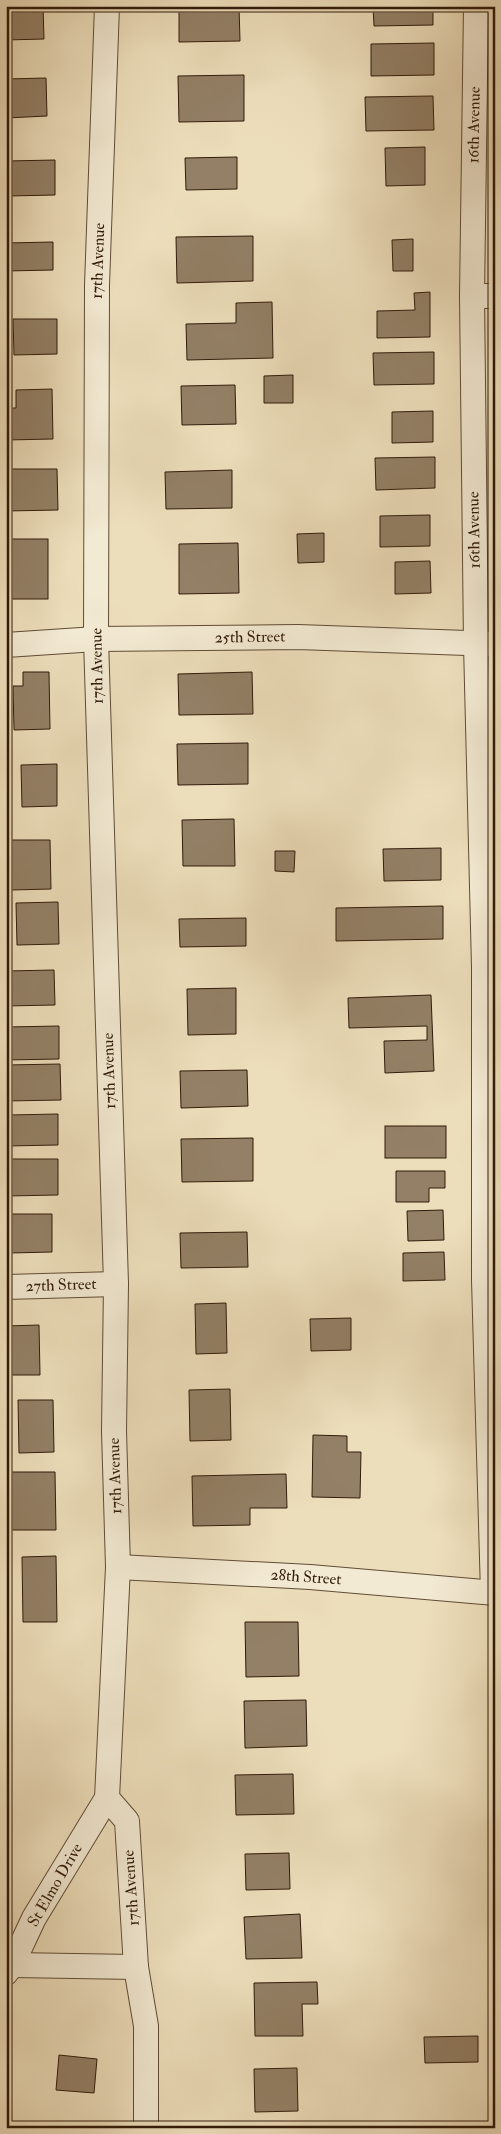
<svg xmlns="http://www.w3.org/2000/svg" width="501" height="2134" font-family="'IM FELL Double Pica',serif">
<rect width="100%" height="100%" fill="#eddebb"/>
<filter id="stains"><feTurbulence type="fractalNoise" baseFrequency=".004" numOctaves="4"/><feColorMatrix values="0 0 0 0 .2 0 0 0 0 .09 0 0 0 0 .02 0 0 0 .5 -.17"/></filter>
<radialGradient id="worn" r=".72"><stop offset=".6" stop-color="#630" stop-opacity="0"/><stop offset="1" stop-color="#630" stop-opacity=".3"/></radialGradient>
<!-- building -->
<g fill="#938066" stroke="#311b0a">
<path d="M6,6h37l1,33 -38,1z"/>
<path d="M179,6h60l1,35 -61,1z"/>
<path d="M373,6h60v19l-59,1z"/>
<path d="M434,43v32l-63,1v-32z"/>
<path d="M244,75v46l-65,1 -1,-46z"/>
<path d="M46,78l1,38 -41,2v-39z"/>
<path d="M433,96l1,34 -68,1 -1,-34z"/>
<path d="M425,147v38l-39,1 -1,-38z"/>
<path d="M237,157v32l-51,1 -1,-32z"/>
<path d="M55,160v35l-47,1 -1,-35z"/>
<path d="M253,236v45l-76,2 -1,-46z"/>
<path d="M413,239v32h-20l-1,-31z"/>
<path d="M53,242v28l-47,1v-28z"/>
<path d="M430,292v45l-53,1v-27l38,-1 -1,-17z"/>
<path d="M272,302l1,56 -86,2 -1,-36 50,-1v-20z"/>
<path d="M13,319h44v35l-43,1z"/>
<path d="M434,352v32l-60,1 -1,-32z"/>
<path d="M293,375v28h-29v-27z"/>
<path d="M235,385l1,39 -54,1 -1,-39z"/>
<path d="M52,389l1,50 -47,1v-32h10v-18z"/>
<path d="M433,411v31l-41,1v-31z"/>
<path d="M435,457v31l-59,2 -1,-32z"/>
<path d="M6,469h51l1,41 -52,1z"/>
<path d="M232,470v38l-66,1 -1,-37z"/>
<path d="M430,515v31l-50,1v-31z"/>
<path d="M324,533v29l-26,1 -1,-29z"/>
<rect x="6" y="539" width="42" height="60"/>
<path d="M238,543l1,50 -60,1v-50z"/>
<path d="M430,561l1,32 -36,1v-32z"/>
<path d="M23,672h26l1,57 -36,1 -1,-44h10z"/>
<path d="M252,672l1,42 -74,1 -1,-41z"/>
<path d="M248,743v41l-70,1 -1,-41z"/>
<path d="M57,764v42l-35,1 -1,-42z"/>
<path d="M234,819l1,47h-52l-1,-46z"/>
<path d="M10,840h40l1,49 -40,1z"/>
<path d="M441,848v32l-57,1 -1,-32z"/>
<path d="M275,851h20l-1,21 -19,-1z"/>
<path d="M58,902l1,42 -42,1 -1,-42z"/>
<path d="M443,906v33l-107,2v-33z"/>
<path d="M246,918v28l-66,1 -1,-28z"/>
<path d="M54,970l1,35 -49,1v-35z"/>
<path d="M236,988v46l-48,1 -1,-46z"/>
<path d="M431,995l3,76 -49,2 -1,-32 43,-1v-14l-78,2 -1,-30z"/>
<path d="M59,1026v33l-53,1v-33z"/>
<path d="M60,1064l1,36 -55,1v-36z"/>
<path d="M247,1070l1,36 -67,2 -1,-37z"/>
<path d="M58,1114v31l-52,1 2,-31z"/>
<rect x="385" y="1126" width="61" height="32"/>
<path d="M253,1138v43l-71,1 -1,-43z"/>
<path d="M6,1159h52v36l-52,1z"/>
<path d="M396,1171h49v17h-16v14h-33z"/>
<path d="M443,1210l1,30 -36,1 -1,-30z"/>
<path d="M6,1214h46v38l-42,1v-16h-4z"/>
<path d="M247,1232l1,35 -67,1 -1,-35z"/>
<path d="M444,1252l1,28 -42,1v-28z"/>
<path d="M226,1303l1,50 -31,1 -1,-50z"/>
<path d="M351,1318v32l-40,1 -1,-32z"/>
<path d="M39,1325l1,50h-32l-2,-49z"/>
<path d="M230,1389l1,51 -41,1 -1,-51z"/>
<path d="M18,1400h35l1,52 -35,1z"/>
<path d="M313,1435l34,1v16h14l-1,46 -48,-1z"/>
<path d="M6,1472h49l1,58h-50z"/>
<path d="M286,1474l1,34h-37v17l-57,1 -1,-50z"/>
<path d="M56,1556l1,66h-34l-1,-65z"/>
<path d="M245,1622h53l1,54 -53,1z"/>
<path d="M306,1700l1,46 -62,2 -1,-47z"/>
<path d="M293,1774l1,40 -58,1 -1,-40z"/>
<path d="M289,1853l1,36 -44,1 -1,-36z"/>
<path d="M300,1914l2,44 -56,1 -2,-42z"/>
<path d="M317,1982l1,22h-16l1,32h-48l-1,-53z"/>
<path d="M478,2036v26l-53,1 -1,-26z"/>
<path d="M59,2055l38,4 -3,34 -38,-3z"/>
<path d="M297,2068l1,43 -43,1 -1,-43z"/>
</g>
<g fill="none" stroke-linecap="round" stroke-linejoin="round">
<defs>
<g id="minor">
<path d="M107,6l-10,279 -1,354 20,645 -2,147 4,136 -11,231 20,23 9,146 10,59v102"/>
<path d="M476,6l-4,290 4,348 8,323v313l9,313"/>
<path d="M472,296h23"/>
<path d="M6,645l90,-6 202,-2 197,7"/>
<path d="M6,1287l110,-3"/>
<path d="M118,1567l192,10 185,16"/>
<path d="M12,1965l124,2"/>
<path d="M6,1973l6,-8 22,-47 73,-120"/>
</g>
</defs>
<!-- minor casing -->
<use href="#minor" stroke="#604c36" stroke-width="26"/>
<!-- minor -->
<use href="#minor" stroke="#f3ead3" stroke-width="24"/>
</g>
<g text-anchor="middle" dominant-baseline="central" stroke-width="4" stroke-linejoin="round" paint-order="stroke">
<!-- street labels -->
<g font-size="16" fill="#311b0a" stroke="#f3ead3">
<text transform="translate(474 125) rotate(-89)">16th Avenue</text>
<text transform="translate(98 261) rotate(-88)">17th Avenue</text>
<text transform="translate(474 530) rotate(-91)">16th Avenue</text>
<text transform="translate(250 637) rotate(-1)">25th Street</text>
<text transform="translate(97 666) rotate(-91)">17th Avenue</text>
<text transform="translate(109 1071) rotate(-92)">17th Avenue</text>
<text transform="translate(61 1285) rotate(-2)">27th Street</text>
<text transform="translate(115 1476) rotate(-92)">17th Avenue</text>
<text transform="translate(306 1577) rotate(4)">28th Street</text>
<text transform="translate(55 1885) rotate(-60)">St Elmo Drive</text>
<text transform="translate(131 1888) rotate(-94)">17th Avenue</text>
</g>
</g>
<!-- margin -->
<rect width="501" height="2134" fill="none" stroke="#eddebb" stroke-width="25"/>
<rect x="8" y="8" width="486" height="2119" fill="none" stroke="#311b0a" stroke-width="2.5"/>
<rect x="12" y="12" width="476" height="2109" fill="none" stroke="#311b0a"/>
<rect width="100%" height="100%" filter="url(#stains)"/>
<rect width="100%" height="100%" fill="url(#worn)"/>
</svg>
